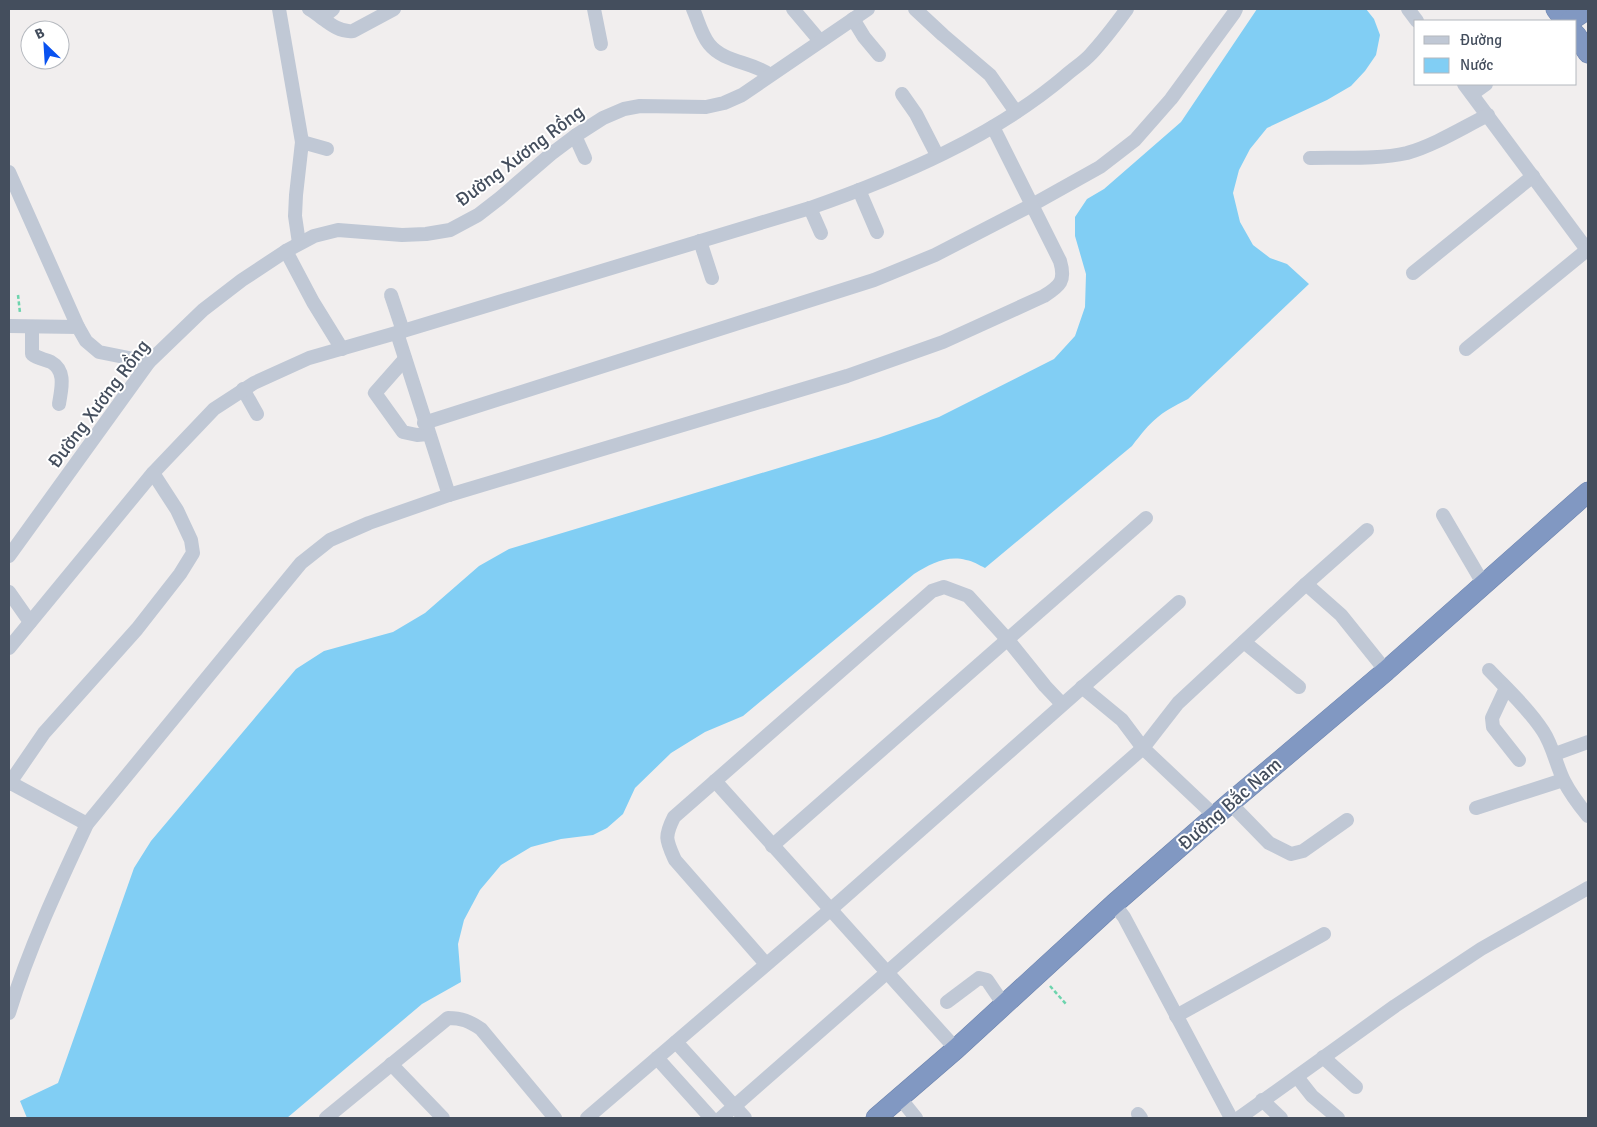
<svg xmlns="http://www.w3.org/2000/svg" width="1597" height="1127" font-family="Signika,sans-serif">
<rect width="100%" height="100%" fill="#f1eeee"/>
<!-- water -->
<path fill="#81cef4" d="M1257,9h109l8,10 6,16 -4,20 -11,16 -14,15 -24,14 -60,28 -17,21 -11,21 -6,23 7,29 13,23 17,13 17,6 22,20 -121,115c-30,15 -36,21 -56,47l-147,122c-6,-3 -12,-7 -19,-8 -19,-5 -36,4 -52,14l-171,142 -38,16 -34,21 -36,35 -12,26 -16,14 -14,7 -32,4 -30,8 -30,18 -21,25 -16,30 -6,24 3,38 -39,22 -135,114h-260l-7,-17 38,-18 76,-215 17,-27 145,-172 28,-18 69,-19 32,-19 54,-47 30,-17 369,-111 61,-21 115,-58 21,-23 10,-29 1,-33 -11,-38v-19l12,-18 17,-10 77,-67z"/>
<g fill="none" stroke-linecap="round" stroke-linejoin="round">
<defs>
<g id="highway">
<path d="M1556,9l9,12"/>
<path d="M1570,21l16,-11"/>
<path d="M1576,35l12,18"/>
<path d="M876,1118l80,-69 158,-145 116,-101 156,-132 202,-179"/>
</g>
</defs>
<!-- highway casing -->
<use href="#highway" stroke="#6c83ad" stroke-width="21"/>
<!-- path -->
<g stroke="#6dd4ad" stroke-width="2.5" stroke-dasharray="4 2.5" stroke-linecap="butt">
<path d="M18,295l2,18"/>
<path d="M1050,986l16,18"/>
</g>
<!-- minor -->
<g stroke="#c0c8d5" stroke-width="14">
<path d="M279,9l23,133 -6,53 -1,21 4,27"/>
<path d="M309,9c14,8 27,24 44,22l41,-22"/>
<path d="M594,9l7,35"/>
<path d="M693,9c5,11 8,25 16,35 15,19 43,17 61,31"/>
<path d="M793,9l27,32"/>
<path d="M915,9l28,26 47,40 26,37"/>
<path d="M1408,9l9,12"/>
<path d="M322,18l11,-9"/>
<path d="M853,19l11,18 15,18"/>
<path d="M1464,84l124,167"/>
<path d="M902,94l14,20 21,41"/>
<path d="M1472,94l14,-10"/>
<path d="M575,136l10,22"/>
<path d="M302,142l25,7"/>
<path d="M1310,158c32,-1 66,2 97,-5 28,-8 55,-25 81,-38"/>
<path d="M9,172l69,155"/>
<path d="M859,190l18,42"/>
<path d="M810,208l11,25"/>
<path d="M700,241l12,37"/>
<path d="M286,251l27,51 29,47"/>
<path d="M1413,273l120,-97"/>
<path d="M391,295l12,36"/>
<path d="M9,326l69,1 8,14 13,11 50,10"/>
<path d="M32,327v27c6,5 13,5 19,8 16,9 10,28 8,42"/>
<path d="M397,333l52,162"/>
<path d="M1466,349l121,-99"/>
<path d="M405,359l-30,34 28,39 14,3 11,-1"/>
<path d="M243,389l14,25"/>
<path d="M424,423l450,-143 61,-25 97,-50 68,-38 35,-27 36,-41 63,-86 2,-4"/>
<path d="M1443,515l41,70"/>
<path d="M9,556l140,-194 54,-52 39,-30 44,-29 28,-15 24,-6 64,5 24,-1 24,-4 28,-15 22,-17 51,-44 24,-18 28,-18 21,-9 16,-3 66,1 18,-4 18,-8 126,-86"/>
<path d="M1306,584l35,31 45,56"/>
<path d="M9,592l21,30"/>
<path d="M1244,642l55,45"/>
<path d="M9,648l144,-175 61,-64 40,-26 55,-25 94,-27 407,-123c89,-31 183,-71 255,-132 9,-8 19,-14 26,-22 13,-14 25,-30 36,-45"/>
<path d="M1489,670c18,19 39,38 54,61 10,15 13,34 21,50 6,12 15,24 24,35"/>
<path d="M1082,687l40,33 21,28 73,69"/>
<path d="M1506,688l-14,30 1,9 26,33"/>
<path d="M1555,754l33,-12"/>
<path d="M715,781l241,268"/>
<path d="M9,782l78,42"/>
<path d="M9,784l35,-51 93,-104 43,-55 13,-21 -2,-13 -14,-30 -24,-37"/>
<path d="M1230,803l39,40 22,11 12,-3 44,-31"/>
<path d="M1476,808l87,-28"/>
<path d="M772,846l374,-328"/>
<path d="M1114,904l10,13 107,201"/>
<path d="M766,964l-91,-104c-9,-20 -11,-23 -1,-43l258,-226 12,-4 24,9 40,44 37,46 17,18"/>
<path d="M947,1002l32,-24 8,2 17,25"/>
<path d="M9,1013c20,-65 49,-127 78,-189l214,-261 29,-23 39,-17 80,-28 398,-119 96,-34 101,-46c16,-10 22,-15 16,-35l-67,-134"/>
<path d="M1176,1016l148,-82"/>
<path d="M676,1042l69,76"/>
<path d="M1323,1057l33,30"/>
<path d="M657,1058l54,60"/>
<path d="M391,1064l52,54"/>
<path d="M1297,1077l15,19 26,22"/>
<path d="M900,1098l16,20"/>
<path d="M1262,1100l19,18"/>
<path d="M1138,1114l3,4"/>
<path d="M326,1118l122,-100c14,0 21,3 33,11l74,89"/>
<path d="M587,1118l243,-208 349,-308"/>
<path d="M721,1118l422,-370 35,-45 128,-119 61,-54"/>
<path d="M1239,1118l156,-112 86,-57 107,-61"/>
</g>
<!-- highway -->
<use href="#highway" stroke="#8198c2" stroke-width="20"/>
</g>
<g text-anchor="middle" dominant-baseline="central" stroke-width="4" stroke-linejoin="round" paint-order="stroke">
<!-- street labels -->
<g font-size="19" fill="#444e5d" stroke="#fff">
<text transform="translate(520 156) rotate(-37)">Đường Xương Rồng</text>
<text transform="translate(99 404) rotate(-53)">Đường Xương Rồng</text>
<text transform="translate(1230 804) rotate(-41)">Đường Bắc Nam</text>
</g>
</g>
<!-- border -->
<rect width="1597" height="1127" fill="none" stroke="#444e5d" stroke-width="20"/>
<!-- legend -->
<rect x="1414" y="20" width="162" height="65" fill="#ffffff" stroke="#b4b8be"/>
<rect x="1424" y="36" width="25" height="8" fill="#c0c8d5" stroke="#b4b8be"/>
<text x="1460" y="45" font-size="15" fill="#444e5d">Đường</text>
<rect x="1424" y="58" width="25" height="15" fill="#81cef4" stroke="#b4b8be"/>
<text x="1460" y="70" font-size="15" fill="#444e5d">Nước</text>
<!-- north arrow -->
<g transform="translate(45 45) rotate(335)"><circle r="24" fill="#ffffff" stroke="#b4b8be"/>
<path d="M0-4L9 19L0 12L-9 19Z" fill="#0952f0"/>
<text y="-8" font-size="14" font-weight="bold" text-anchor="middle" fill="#444e5d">B</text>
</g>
</svg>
